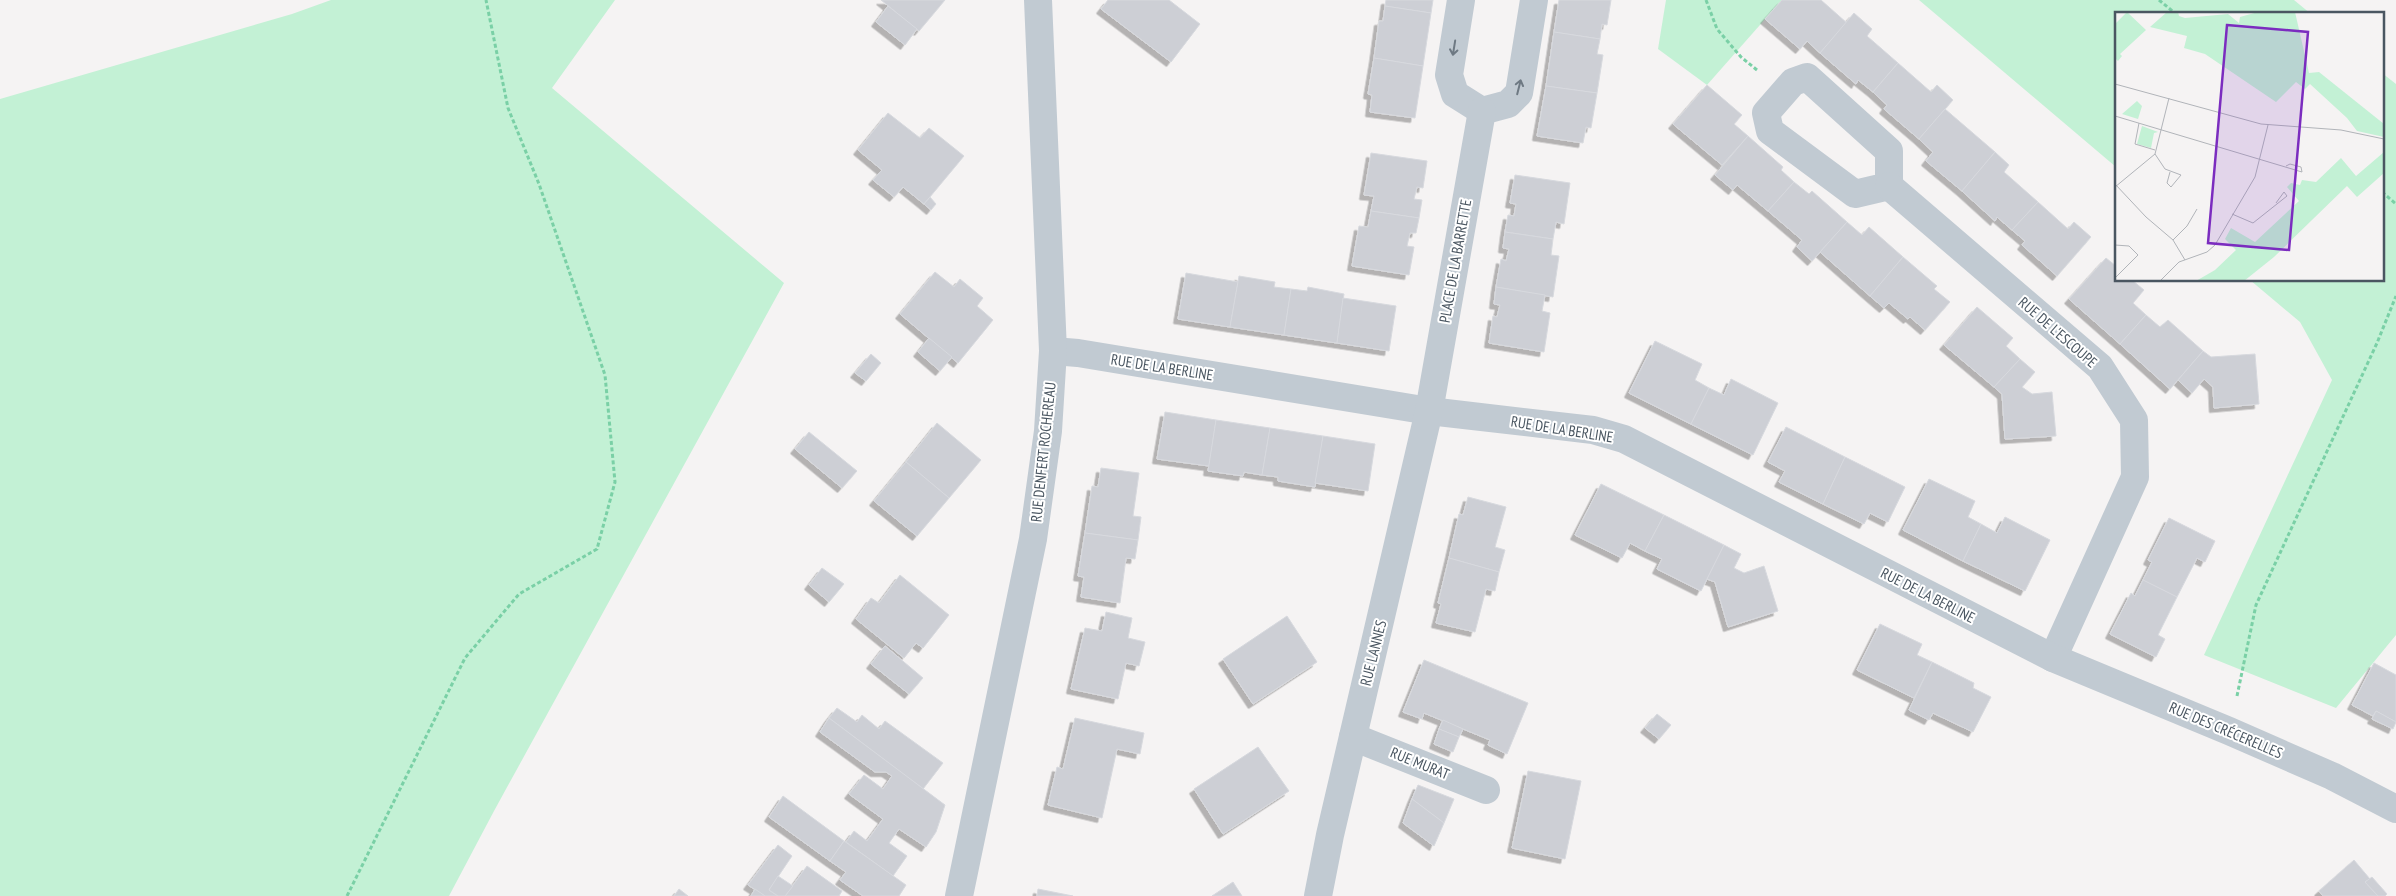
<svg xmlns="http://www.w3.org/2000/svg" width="2396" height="896" font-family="'PT Sans Narrow',sans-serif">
<defs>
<filter id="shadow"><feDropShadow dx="-4.5" dy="4.5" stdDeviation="0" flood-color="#0004"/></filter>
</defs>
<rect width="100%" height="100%" fill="#f5f3f3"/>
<!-- green -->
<g fill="#c3f1d5">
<path d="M331,0h284l-63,88 232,195 -290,528 -45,85h-449v-797l292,-85z"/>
<path d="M1666,0h116l-75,85 -49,-36z"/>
<path d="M1919,0h375l17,14h-195v153z"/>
<path d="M2382,73l14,11v551l-60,73 -132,-53 128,-275 -32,-58 -50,-42h132z"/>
</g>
<!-- building -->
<g fill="#cdcfd5" stroke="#d7d9de" filter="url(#shadow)">
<path d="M881,0h64l-26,31z"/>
<path d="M1108,0h61l31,24 -29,38 -70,-53z"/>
<path d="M1386,0h47l-2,13 -46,-7z"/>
<path d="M1559,0h52l-4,25 -5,-1 -2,15 -46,-7z"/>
<path d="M1782,0h39l26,23 -27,30 -13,-12 -7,8 -35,-30z"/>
<path d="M888,6l29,23 -12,16 -29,-23z"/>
<path d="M1385,6l46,7 -8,53 -49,-8 5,-37h4z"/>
<path d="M1854,13l18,16 -5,7 31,27 -25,29 -15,-12 -2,4 -36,-31z"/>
<path d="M1554,32l46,7 -3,15 6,1 -6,38 -51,-7z"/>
<path d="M1374,58l49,8 -8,52 -45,-6 2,-17 -4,-1z"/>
<path d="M1898,63l33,29 6,-7 16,15 -34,39 -35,-30 3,-4 -14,-13z"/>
<path d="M1707,85l35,30 -8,9 14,12 -26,29 -49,-41z"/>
<path d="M1546,86l51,7 -6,35 -5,-1 -3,16 -46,-7z"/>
<path d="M1945,109l50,43 -33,39 -36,-30 7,-9 -14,-13z"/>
<path d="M888,113l32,25 9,-10 35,28 -40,48 -21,-17 -9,10 -21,-17 9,-10 -24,-20z"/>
<path d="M1748,136l35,31 -2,3 13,12 -26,29 -31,-26 -4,5 -18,-15z"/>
<path d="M1995,152l14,13 -5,7 34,30 -26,28 -15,-13 -2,4 -33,-30z"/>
<path d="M1371,153l56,8 -4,27 -6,-1 -3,12 8,1 -3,18 -48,-7 3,-15 -10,-1z"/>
<path d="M1515,175l55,8 -6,41 -8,-2 -3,17 -48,-7 3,-17 6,1 2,-12 -6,-1z"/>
<path d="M1794,182l15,12 3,-3 35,31 -35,39 -15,-14 5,-7 -34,-29z"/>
<path d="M930,197l6,7 -5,6 -7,-6z"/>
<path d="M2038,202l30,27 6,-7 17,15 -34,39 -35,-31 3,-4 -13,-11z"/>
<path d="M1371,211l48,7 -3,15h-6l-3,13 7,1 -5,28 -57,-9 7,-40 9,1z"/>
<path d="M1847,222l15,13 7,-8 34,30 -33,39 -50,-44z"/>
<path d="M1505,232l48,7 -2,16 8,1 -6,41 -57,-10 5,-28 5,2 3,-12 -6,-1z"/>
<path d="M1903,257l34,29 -3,3 16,13 -25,28 -15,-13 -2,2 -19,-16 -5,5 -14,-12z"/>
<path d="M2106,258l10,8v14h16l12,10 -11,13 13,12 -26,29 -51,-45z"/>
<path d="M935,272l19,15 6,-8 23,19 -6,8 16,14 -35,43 -58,-49z"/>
<path d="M1186,273l52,9 -8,45 -52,-8z"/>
<path d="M1239,276l36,6 -1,5 17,2 -7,46 -54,-8z"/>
<path d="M1308,287l36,7 -7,49 -53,-8 7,-46 16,2z"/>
<path d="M1496,287l49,8 -3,16 8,2 -6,39 -55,-9 4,-27 4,1 3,-12 -6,-1z"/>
<path d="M1343,298l53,8 -7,45 -52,-8z"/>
<path d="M1977,307l36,31 -7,8 14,13 -26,28 -50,-42z"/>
<path d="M2146,315l14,12 8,-7 35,31 -33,38 -50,-45z"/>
<path d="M929,338l23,19 -12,14 -22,-19z"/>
<path d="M1655,341l47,23 -7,16 14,8 -18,36 -62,-31z"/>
<path d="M2203,351l8,6 44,-3 4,50 -45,4 -1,-21 -9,-8 -12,14 -14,-13z"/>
<path d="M871,354l10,9 -15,18 -11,-8z"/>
<path d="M2020,359l15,13 -13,15 10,7 20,-2 4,44 -51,3 -3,-45 -8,-7z"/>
<path d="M1731,379l47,24 -25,52 -62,-31 18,-36 15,7z"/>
<path d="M1165,412l51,8 -7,46 -52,-7z"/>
<path d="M1216,420l54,8 -8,47 -18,-3 -1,4 -35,-5z"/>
<path d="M937,423l44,37 -32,38 -43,-36z"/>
<path d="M1786,427l59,30 -22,47 -44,-22 6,-11 -17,-9z"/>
<path d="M1270,428l53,8 -8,51 -37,-6v-4l-16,-2z"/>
<path d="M809,432l48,39 -15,17 -47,-39z"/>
<path d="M1323,436l52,8 -7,47 -53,-8z"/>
<path d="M1845,457l60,30 -17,35 -18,-9 -6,11 -41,-20z"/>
<path d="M906,462l43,36 -32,38 -43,-35z"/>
<path d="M1101,468l38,5 -6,43 8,1 -3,23 -53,-7 7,-47 6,1z"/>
<path d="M1929,479l46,22 -7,16 13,7 -18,37 -60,-31z"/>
<path d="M1601,484l63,31 -19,36 -15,-8 -8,15 -47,-23z"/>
<path d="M1468,497l38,10 -11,40 10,3 -6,22 -50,-14 10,-44 4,1z"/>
<path d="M1664,515l60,30 -23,46 -44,-22 5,-10 -17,-8z"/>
<path d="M2005,517l45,23 -25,51 -62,-30 18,-37 16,9z"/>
<path d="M2169,518l46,23 -10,21 -8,-4 -20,39 -34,-17 9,-18 -4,-2z"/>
<path d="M1085,533l53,7 -3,19 -9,-1 -6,45 -39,-6 3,-20 -6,-1z"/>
<path d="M1724,545l17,9 -7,14 10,5 20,-7 14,45 -50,16 -13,-45 -8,-3z"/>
<path d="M1449,558l50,14 -4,19 -9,-2 -11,43 -39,-9 5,-19 -3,-1z"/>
<path d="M822,568l22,16 -15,18 -20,-17z"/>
<path d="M900,575l49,40 -26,33 -7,-5 -12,15 -48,-39 15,-21 8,5z"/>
<path d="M2143,580l34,17 -19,38 7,4 -9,18 -46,-23 21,-41 4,3z"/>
<path d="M1106,612l26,6 -4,20 17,4 -6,24 -13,-3 -8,36 -47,-10 14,-61 17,3z"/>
<path d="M1287,616l30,46 -64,42 -30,-45z"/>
<path d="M1880,624l42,20 -5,11 15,7 -18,36 -57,-28z"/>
<path d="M885,646l38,32 -14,16 -38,-30z"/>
<path d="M1424,660l104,43 -21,51 -19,-9 2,-5 -66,-27 -2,6 -19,-7z"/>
<path d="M1932,662l42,21 -1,5 18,9 -18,35 -40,-19 -4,7 -20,-10z"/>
<path d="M2374,663l22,12v47l-20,-11 -3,5 -21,-11z"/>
<path d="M837,708l20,14 5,-7 17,14 6,-8 58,42 -20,26 -94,-71z"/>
<path d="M2376,711l20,11 -3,7 -21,-10z"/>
<path d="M1657,714l14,11 -12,14 -14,-11z"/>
<path d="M829,718l116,87 -9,27 -10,15 -27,-18 -10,14 18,13 -14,20 -47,-34 8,-11 13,10 16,-22 -34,-25 15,-19 19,14 9,-13 -6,-4h-11l-55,-40z"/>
<path d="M1075,718l69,15 -4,21 -23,-5 -15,69 -54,-13 9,-38 6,2z"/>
<path d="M1443,720l20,9 -4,8 -20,-8z"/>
<path d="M1439,729l20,8 -6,15 -19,-8z"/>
<path d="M1258,747l31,44 -66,43 -29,-45z"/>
<path d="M1528,771l53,10 -16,78 -53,-11z"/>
<path d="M1418,785l36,14 -10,24 -32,-24z"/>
<path d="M783,796l61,45 -14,20 -61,-44z"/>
<path d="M1412,799l32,24 -10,23 -31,-23z"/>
<path d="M844,841l62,44 -7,11h-36l-23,-16 6,-8 -16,-11z"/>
<path d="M778,845l14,11 -23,34 9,6h-13l-17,-11z"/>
<path d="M2354,860l16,19 -5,3 13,14h-55l-4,-5z"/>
<path d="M807,866l35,25 -3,5h-54z"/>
<path d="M778,876l15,10 -8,10h-7l-9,-6z"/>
<path d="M2372,877l15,17 -2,2h-7l-13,-14z"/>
<path d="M1233,882l9,14h-30z"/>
<path d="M679,889l9,7h-14z"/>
<path d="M755,889l10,7h-14z"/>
<path d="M1038,889l35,7h-36z"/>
</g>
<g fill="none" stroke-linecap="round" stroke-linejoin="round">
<!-- path -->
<g stroke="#7ad0a6" stroke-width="3" stroke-dasharray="4 2.5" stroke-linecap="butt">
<path d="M1706,0l11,29 24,28 16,13"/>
<path d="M2159,0l17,14"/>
<path d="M2382,192l14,12"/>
<path d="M2237,696l19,-91 121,-262 19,-47"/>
<path d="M347,896l118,-238 54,-64 78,-45 18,-67 -10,-107 -66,-191 -31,-76 -22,-108"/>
</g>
<!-- minor -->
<g stroke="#c1cad2" stroke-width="28">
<path d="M1461,0l-12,75 6,19 27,17 26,-7 11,-11 15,-93"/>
<path d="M1807,77l82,74v35l-34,8 -85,-63 -4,-18 27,-31z"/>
<path d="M1889,186l211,181 34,53 1,57 -82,181"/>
<path d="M1053,351l25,2 351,58 164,19 31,9 429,219 176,73 103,45 64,33"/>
<path d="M1353,737l133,53"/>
<path d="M959,896l74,-357 15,-108 5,-80 -15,-351"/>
<path d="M1318,896l12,-61 99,-424 53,-300"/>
</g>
</g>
<!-- one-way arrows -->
<defs><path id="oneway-shaft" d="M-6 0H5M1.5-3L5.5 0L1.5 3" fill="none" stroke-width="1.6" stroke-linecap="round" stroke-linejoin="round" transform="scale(1.25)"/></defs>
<g stroke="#6e7983">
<use href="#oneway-shaft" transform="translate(1454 48) rotate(99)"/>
<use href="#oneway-shaft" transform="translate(1519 87) rotate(-76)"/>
</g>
<g text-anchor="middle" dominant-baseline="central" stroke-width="4" stroke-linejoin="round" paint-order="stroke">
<!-- street labels -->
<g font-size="15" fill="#4a5661" stroke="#fff">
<text transform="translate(1455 261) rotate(-80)">PLACE DE LA BARRETTE</text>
<text transform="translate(2058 332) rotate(41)">RUE DE L'ESCOUPE</text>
<text transform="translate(1162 367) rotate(9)">RUE DE LA BERLINE</text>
<text transform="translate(1562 429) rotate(9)">RUE DE LA BERLINE</text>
<text transform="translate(1043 452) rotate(-84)">RUE DENFERT ROCHEREAU</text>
<text transform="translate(1928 595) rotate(27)">RUE DE LA BERLINE</text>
<text transform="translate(1373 653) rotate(-76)">RUE LANNES</text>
<text transform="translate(2226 730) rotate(23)">RUE DES CRÉCERELLES</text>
<text transform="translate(1420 763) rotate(22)">RUE MURAT</text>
</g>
</g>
<!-- overview -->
<g transform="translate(2115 12)">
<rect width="269" height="269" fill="#f5f3f3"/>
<path d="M12,0l19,18 -26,24 2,2 -4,5 -3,-3v-34zM52,0h11l1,4 6,2 43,-4 11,9 1,-6 18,-5h37l14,61 10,-1 65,52v13l-27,-6 -10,-13 -37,-34 -5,5 -9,-7 -20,20 -71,-48 -21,-6 3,-12 -37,-9zM22,89l5,5 -4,13 -16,-5zM27,114l16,6 -4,1 -3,15 -14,-4zM269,140v21l-27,24 -10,-11 -73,71 -30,24h-48l19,-11 21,-20 -11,-11 6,-11 24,14 44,-41 -12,-14 4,-4 9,2 2,-5 14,2 25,-24 15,18z" fill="#c3f1d5"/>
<path fill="none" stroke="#b1b4b9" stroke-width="1" d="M0,72l146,40 80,6 43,9M0,104l187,56 -1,-5 -11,-3 -4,2M24,111l-4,21 20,6M40,142l10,15 16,6 -10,12 -4,-4 3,-11M0,172l31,33 27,23 12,20M0,175l40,-33 14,-56M117,202l21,9 34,-27 -3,-4 -8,11M58,228l14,-14 10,-17M0,233l14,1 9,9 -23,23M45,269l19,-19 28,-10 8,-7 40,-68 13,-52"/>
<path fill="#7b2cbf" fill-opacity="0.15" stroke="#7b2cbf" stroke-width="2.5" d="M112,13l81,7 -19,218 -81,-7z"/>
<rect width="269" height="269" fill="none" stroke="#4a5661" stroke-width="2.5"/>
</g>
</svg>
